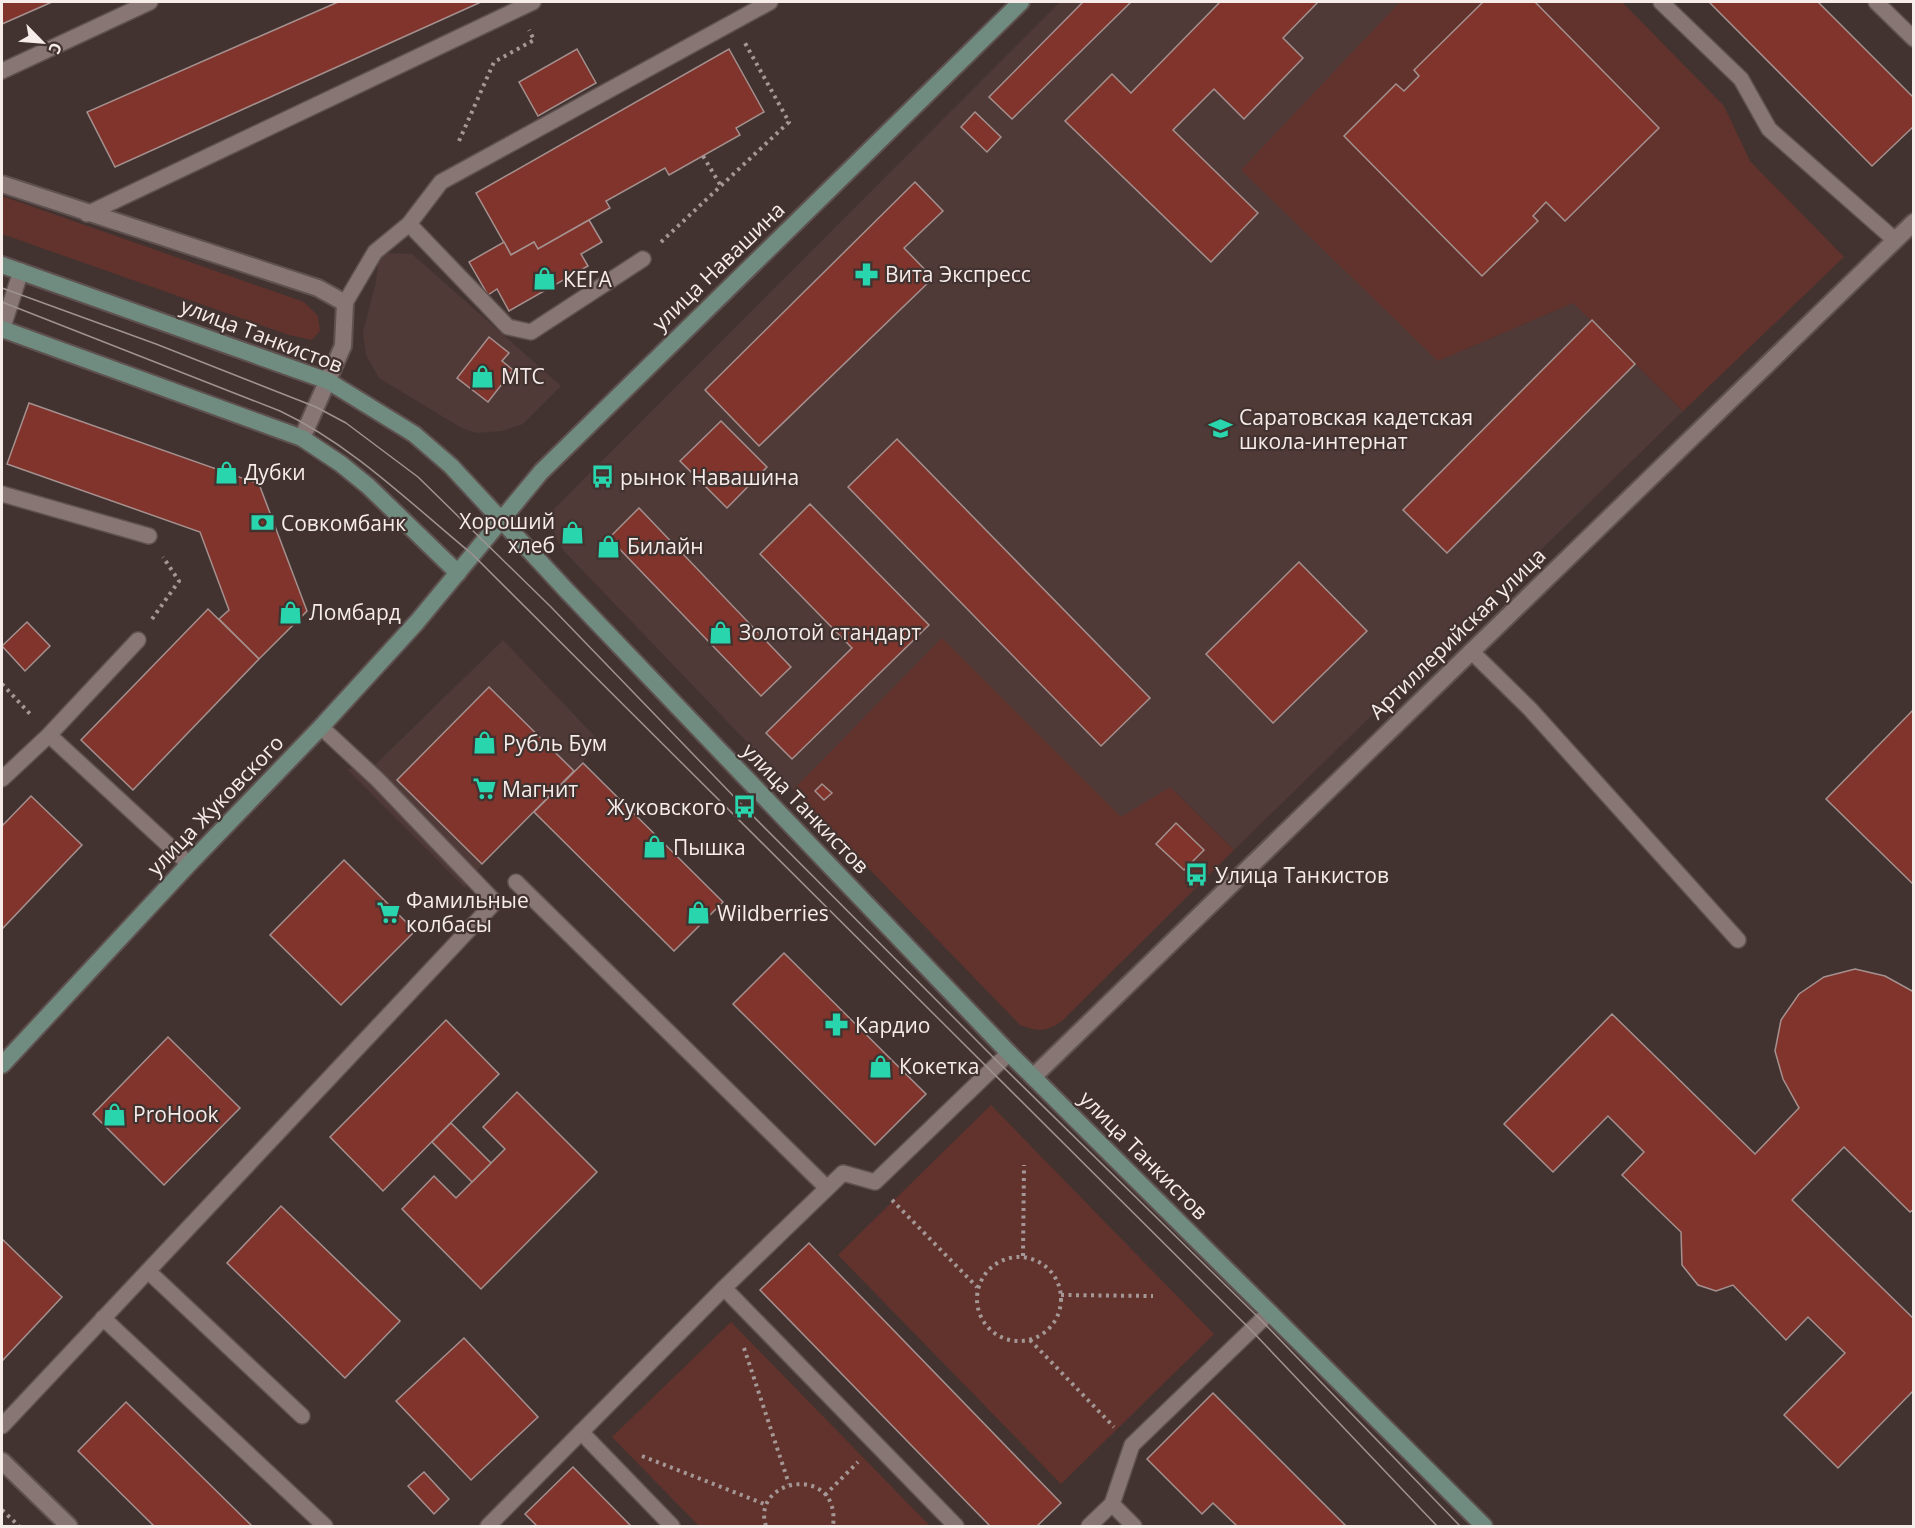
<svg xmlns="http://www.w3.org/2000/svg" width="1915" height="1528" font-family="'Open Sans',sans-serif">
<rect width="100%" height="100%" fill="#423330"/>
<!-- built -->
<g fill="#503a37">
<path d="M1060,2h339l-5,8 44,351 135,-58 110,108 -449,439 -64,-63 -49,31 -179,-179 -149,151 -229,-239 -7,-11 -6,-17 2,-13 14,-14z"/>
<path d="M379,253l33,1 149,132 -38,38 -21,7 -26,2 -16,-6 -81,-49 -13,-23 -3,-23 13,-50z"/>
<path d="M503,640l98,103 -119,121 -17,24 -118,-119 28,-4z"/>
</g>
<!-- green -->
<g fill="#62332d">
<path d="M1400,2h222l102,104 26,55 94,96 -161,154 -110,-108 -135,58 -197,-191z"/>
<path d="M2,196l302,106 14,14 2,15 -8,9 -23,-5 -287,-101z"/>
<path d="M942,638l179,179 49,-30 64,63 -172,171c-17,11 -23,11 -42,4l-227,-235z"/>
<path d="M991,1105l223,229 -153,150 -223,-229z"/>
<path d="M731,1322l199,204h-231l-87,-89z"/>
</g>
<!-- building -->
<g fill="#81342c" stroke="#a4918f" stroke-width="1.5">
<path d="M2,2h50l-50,22z"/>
<path d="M338,2h143l-366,165 -28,-55z"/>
<path d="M1083,2h48l-119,117 -23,-22z"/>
<path d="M1220,2h98l-35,36 20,20 -59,61 -30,-30 -41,41 85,83 -47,49 -146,-141 47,-47 19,19z"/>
<path d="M1483,2h52l124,126 -94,93 -19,-19 -13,14 5,5 -56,55 -138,-140 52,-52 8,7 15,-15 -5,-6z"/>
<path d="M1709,2h109l96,96v28l-42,40z"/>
<path d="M577,49l19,34 -58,33 -19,-34z"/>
<path d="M729,49l35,63 -28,16 4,7 -71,40 -4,-7 -59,33 4,7 -72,41 -4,-7 -23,13 -35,-62z"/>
<path d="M975,112l26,25 -14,15 -26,-25z"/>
<path d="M915,182l28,29 -39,37 29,30 -174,168 -54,-56z"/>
<path d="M589,220l13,22 -21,12 7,12 -79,45 -12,-22 -9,6 -19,-33 35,-20 7,13 23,-13 4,7z"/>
<path d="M1592,320l43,44 -188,189 -44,-43z"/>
<path d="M489,337l20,16 -7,8 11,9 -25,32 -31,-24z"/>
<path d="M29,403l230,81 48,127 -48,48 -40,-40 10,-9 -29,-78 -193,-68z"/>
<path d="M721,421l46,46 -40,41 -47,-47z"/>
<path d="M897,439l253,259 -49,48 -253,-259z"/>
<path d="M810,504l119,121 -137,134 -26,-26 86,-85 -92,-94z"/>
<path d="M639,508l152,159 -30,29 -152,-158z"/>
<path d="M1299,562l68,69 -94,92 -67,-69z"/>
<path d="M208,609l51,50 -126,131 -52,-50z"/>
<path d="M27,622l23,24 -25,25 -23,-25z"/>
<path d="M489,687l85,84 -92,93 -85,-84z"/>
<path d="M1914,709v176l-88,-86z"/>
<path d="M583,763l140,139 -49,49 -140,-139z"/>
<path d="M822,784l10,9 -8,7 -9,-9z"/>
<path d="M31,796l51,49 -80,84v-103z"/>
<path d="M1176,823l28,27 -20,20 -28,-26z"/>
<path d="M344,860l71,71 -74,74 -71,-70z"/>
<path d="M784,953l142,141 -51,51 -142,-141z"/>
<path d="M1855,969l30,7 29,16v217l-4,3 -66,-65 -52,53 122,119v71l-76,78 -54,-53 61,-62 -37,-36 -22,23 -53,-55 -17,6 -18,-6 -16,-20 -1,-33 -59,-57 22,-23 -36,-36 -55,56 -49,-48 108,-110 143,140 44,-46 -16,-29 -8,-28 6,-31 18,-26 25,-17z"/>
<path d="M446,1020l53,54 -116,117 -53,-54z"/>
<path d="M168,1037l72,71 -76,77 -71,-71z"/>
<path d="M517,1092l80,80 -116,117 -79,-80 32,-33 22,22 49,-49 -22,-22z"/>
<path d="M451,1123l40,40 -19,19 -40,-40z"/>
<path d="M281,1206l119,115 -55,57 -118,-115z"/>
<path d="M2,1239l60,58 -60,64z"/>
<path d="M809,1243l252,260 -24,23h-47l-230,-236z"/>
<path d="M464,1338l74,79 -67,63 -75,-79z"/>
<path d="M1213,1393l133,133h-109l-24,-23 -11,11 -55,-55z"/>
<path d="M126,1402l126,124h-98l-76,-75z"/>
<path d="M573,1467l58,59h-94l-12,-12z"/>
<path d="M424,1472l25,27 -15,15 -26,-28z"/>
</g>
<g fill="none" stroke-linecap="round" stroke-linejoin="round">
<defs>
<g id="service">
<path d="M1661,2l80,77 28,50 126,111"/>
<path d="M1876,2l38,37"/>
<path d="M2,71l148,-69"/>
<path d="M87,214l446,-212"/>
<path d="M409,224l99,103 23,5 112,-73"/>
<path d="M345,303l30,-51 34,-28 32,-42 329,-180"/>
<path d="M2,330l19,-59"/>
<path d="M2,494l147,42"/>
<path d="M1471,651l59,58 208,231"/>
<path d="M49,735l140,129"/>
<path d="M2,779l47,-44 89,-95"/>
<path d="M516,882l311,306"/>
<path d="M148,1271l154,145"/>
<path d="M724,1288l232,238"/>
<path d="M103,1318l222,208"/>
<path d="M2,1426l493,-524 -117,-122 -57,-53"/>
<path d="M581,1432l91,94"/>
<path d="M1112,1504l22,22"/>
<path d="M488,1526l236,-238 119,-115 32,9 134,-129"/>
<path d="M1089,1526l23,-22 20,-59 138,-133"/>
</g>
<g id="minor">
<path d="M2,184l316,104 27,15 -2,43 -41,92"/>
<path d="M1033,1077l881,-855"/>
<path d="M2,1461l67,65"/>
</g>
<g id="secondary">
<path d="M2,265l326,116 86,53 37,32 116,125 442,462 475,473"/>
<path d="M2,329l300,109 39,26 27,22 90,87"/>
<path d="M2,1065l187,-201 132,-137 96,-105 124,-150 480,-470"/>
</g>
</defs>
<!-- service casing -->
<use href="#service" stroke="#5e514f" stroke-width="18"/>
<!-- minor casing -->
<use href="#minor" stroke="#5e514f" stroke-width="20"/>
<!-- secondary casing -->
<use href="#secondary" stroke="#5e514f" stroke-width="20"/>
<!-- path -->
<g stroke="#a49795" stroke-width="4" stroke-dasharray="3 4.5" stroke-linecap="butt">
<path d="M459,141l35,-79 40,-22 -5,-10"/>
<path d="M703,156l18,30"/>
<path d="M661,242l128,-120 -44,-79"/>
<path d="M152,619l27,-38 -16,-24"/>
<path d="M2,684l30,32"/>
<path d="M892,1200l85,87"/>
<path d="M1023,1256l1,-91"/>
<circle cx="1019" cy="1299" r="42"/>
<path d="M1061,1295l92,1"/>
<path d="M1030,1340l84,87"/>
<path d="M744,1348l45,136"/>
<path d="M642,1456l125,49"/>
<path d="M825,1495l33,-33"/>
<path d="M2,1510l17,16"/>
<path d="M766,1526c-16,-48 75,-63 67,0"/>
</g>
<!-- service -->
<use href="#service" stroke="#877673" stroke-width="15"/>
<!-- minor -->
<use href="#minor" stroke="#877673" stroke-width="16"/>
<!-- secondary -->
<use href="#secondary" stroke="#708c80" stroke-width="16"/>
<!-- tram -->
<g stroke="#9e928f" stroke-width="1.5">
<path d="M2,288l154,56 160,63 30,16 72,54 133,130 193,200 255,256 261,256 200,207"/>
<path d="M2,302l278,109c72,34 130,92 192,143l778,775 187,197"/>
</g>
</g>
<!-- icons -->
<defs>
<symbol id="pharmacy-bare" viewBox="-9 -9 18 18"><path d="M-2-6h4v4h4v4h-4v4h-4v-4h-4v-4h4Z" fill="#28d5ad" stroke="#423330" stroke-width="2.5" paint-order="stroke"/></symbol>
<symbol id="shop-bare" viewBox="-9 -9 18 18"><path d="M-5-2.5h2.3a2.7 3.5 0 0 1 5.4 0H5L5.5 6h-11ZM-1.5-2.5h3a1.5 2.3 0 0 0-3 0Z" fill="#28d5ad" stroke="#423330" stroke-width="2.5" paint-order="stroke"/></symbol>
<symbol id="school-bare" viewBox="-9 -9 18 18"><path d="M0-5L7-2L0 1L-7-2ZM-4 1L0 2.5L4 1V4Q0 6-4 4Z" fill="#28d5ad" stroke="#423330" stroke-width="2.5" paint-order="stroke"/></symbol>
<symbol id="bus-bare" viewBox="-9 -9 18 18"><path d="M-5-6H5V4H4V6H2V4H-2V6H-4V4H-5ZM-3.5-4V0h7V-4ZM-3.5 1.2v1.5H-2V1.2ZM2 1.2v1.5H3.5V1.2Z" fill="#28d5ad" stroke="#423330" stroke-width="2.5" paint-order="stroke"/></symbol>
<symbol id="bank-bare" viewBox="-9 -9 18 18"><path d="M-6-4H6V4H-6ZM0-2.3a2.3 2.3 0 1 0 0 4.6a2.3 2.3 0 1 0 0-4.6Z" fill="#28d5ad" stroke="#423330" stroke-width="2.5" paint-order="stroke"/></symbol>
<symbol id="supermarket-bare" viewBox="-9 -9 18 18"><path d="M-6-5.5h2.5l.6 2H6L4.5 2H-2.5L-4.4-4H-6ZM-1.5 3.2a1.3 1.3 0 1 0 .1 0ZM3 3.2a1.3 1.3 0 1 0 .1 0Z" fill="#28d5ad" stroke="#423330" stroke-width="2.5" paint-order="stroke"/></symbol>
</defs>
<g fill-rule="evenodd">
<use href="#pharmacy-bare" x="850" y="258" width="33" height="33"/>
<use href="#shop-bare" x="528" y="262" width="33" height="33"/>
<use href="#shop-bare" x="466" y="360" width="33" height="33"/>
<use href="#school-bare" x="1204" y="412" width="33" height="33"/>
<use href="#shop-bare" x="210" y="456" width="33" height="33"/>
<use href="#bus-bare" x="586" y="460" width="33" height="33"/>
<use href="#bank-bare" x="246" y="506" width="33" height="33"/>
<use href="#shop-bare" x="556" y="516" width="33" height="33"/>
<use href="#shop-bare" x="592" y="530" width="33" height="33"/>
<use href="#shop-bare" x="274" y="596" width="33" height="33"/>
<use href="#shop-bare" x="704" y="616" width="33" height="33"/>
<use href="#shop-bare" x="468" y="726" width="33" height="33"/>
<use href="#supermarket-bare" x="468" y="772" width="33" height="33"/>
<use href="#bus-bare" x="728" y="790" width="33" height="33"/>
<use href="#shop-bare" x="638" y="830" width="33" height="33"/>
<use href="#bus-bare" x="1180" y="858" width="33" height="33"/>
<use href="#supermarket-bare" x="372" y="896" width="33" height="33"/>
<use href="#shop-bare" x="682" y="896" width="33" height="33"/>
<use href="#pharmacy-bare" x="820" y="1008" width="33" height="33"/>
<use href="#shop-bare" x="864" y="1050" width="33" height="33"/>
<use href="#shop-bare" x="98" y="1098" width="33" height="33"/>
</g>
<g text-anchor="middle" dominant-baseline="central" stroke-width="4.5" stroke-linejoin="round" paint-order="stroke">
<!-- street labels -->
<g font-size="21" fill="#f6ecea" stroke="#423330">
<text transform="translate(718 266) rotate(-44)">улица Навашина</text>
<text transform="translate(262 335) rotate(21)">улица Танкистов</text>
<text transform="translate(1457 633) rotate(-44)">Артиллерийская улица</text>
<text transform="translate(215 805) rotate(-46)">улица Жуковского</text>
<text transform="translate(806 808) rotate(46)">улица Танкистов</text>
<text transform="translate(1144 1155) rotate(45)">улица Танкистов</text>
</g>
<!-- poi labels -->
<g font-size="21" fill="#f6ecea" stroke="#423330" text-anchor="start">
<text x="885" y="274">Вита Экспресс</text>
<text x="563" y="279">КЕГА</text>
<text x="501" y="376">МТС</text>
<text x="1239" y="417">Саратовская кадетская<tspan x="1239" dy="24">школа-интернат</tspan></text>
<text x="244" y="472">Дубки</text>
<text x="620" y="477">рынок Навашина</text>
<text x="555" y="521" text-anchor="end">Хороший<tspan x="555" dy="24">хлеб</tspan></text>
<text x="281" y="523">Совкомбанк</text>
<text x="627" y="546">Билайн</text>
<text x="309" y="612">Ломбард</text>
<text x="739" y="632">Золотой стандарт</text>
<text x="503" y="743">Рубль Бум</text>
<text x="502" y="789">Магнит</text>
<text x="726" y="807" text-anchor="end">Жуковского</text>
<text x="673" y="847">Пышка</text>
<text x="1215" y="875">Улица Танкистов</text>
<text x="406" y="900">Фамильные<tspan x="406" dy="24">колбасы</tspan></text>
<text x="717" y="913">Wildberries</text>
<text x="855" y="1025">Кардио</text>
<text x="899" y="1066">Кокетка</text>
<text x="133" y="1114">ProHook</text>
</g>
</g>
<!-- border -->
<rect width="1915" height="1528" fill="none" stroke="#f6ecea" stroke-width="6"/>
<!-- north arrow -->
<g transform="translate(42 42) rotate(115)" stroke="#423330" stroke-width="4.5" paint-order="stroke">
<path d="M0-4.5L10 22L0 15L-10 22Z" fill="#f6ecea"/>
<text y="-9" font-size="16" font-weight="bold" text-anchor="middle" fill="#f6ecea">С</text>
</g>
</svg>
